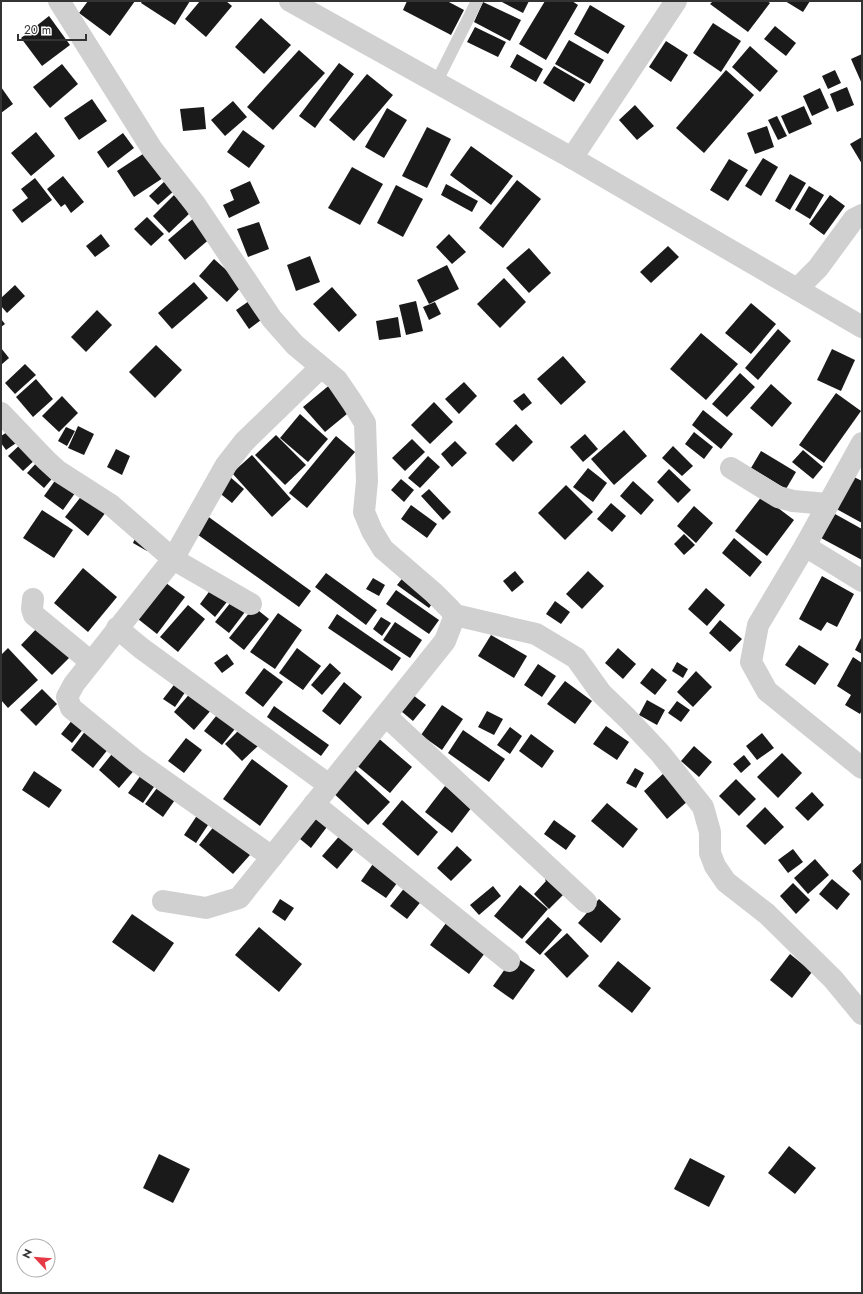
<svg xmlns="http://www.w3.org/2000/svg" width="863" height="1294" font-family="Jost,sans-serif">
<rect width="100%" height="100%" fill="#fff"/>
<!-- building -->
<g fill="#1a1a1a">
<path d="M88,1h47l-25,35 -31,-23z"/>
<path d="M142,1h48l-15,24 -34,-22z"/>
<path d="M200,1h26l6,5 -26,31 -21,-18z"/>
<path d="M407,1h40l17,9 -13,25 -48,-25z"/>
<path d="M500,1h29l-6,12z"/>
<path d="M545,1h27l6,4 -32,55 -27,-16z"/>
<path d="M713,1h54l3,2 -22,29 -38,-28z"/>
<path d="M785,1h25l-7,11z"/>
<path d="M483,2l38,18 -11,21 -36,-19z"/>
<path d="M590,5l35,21 -17,28 -34,-20z"/>
<path d="M49,16l21,29 -28,21 -21,-28z"/>
<path d="M261,18l30,27 -27,29 -29,-27z"/>
<path d="M713,23l28,18 -20,31 -28,-19z"/>
<path d="M775,26l21,17 -10,13 -22,-17z"/>
<path d="M475,27l31,15 -8,15 -31,-15z"/>
<path d="M569,40l35,20 -14,24 -35,-20z"/>
<path d="M666,41l22,14 -17,27 -22,-15z"/>
<path d="M750,46l28,25 -18,21 -28,-25z"/>
<path d="M299,50l26,23 -52,57 -26,-23z"/>
<path d="M517,54l26,15 -7,13 -26,-15z"/>
<path d="M862,54v30l-11,-25z"/>
<path d="M339,63l15,11 -39,54 -16,-12z"/>
<path d="M62,64l16,20 -28,24 -17,-21z"/>
<path d="M554,66l31,18 -11,18 -31,-19z"/>
<path d="M726,70l28,25 -50,58 -28,-25z"/>
<path d="M835,70l6,13 -13,6 -6,-13z"/>
<path d="M367,74l26,21 -39,46 -25,-21z"/>
<path d="M1,87l12,17 -12,9z"/>
<path d="M847,87l7,18 -17,7 -7,-18z"/>
<path d="M820,88l9,20 -17,8 -9,-20z"/>
<path d="M92,99l15,22 -28,19 -15,-22z"/>
<path d="M233,101l14,16 -22,19 -14,-16z"/>
<path d="M635,105l19,21 -17,14 -18,-20z"/>
<path d="M804,106l8,18 -23,10 -8,-18z"/>
<path d="M204,107l2,22 -23,2 -3,-22z"/>
<path d="M387,108l20,12 -23,38 -19,-11z"/>
<path d="M777,116l10,20 -9,4 -10,-20z"/>
<path d="M767,126l7,21 -19,7 -8,-21z"/>
<path d="M427,127l24,12 -24,49 -25,-12z"/>
<path d="M243,130l22,16 -16,22 -22,-16z"/>
<path d="M36,132l19,24 -24,20 -20,-23z"/>
<path d="M123,133l11,15 -26,20 -11,-16z"/>
<path d="M862,137v27l-12,-20z"/>
<path d="M471,146l42,30 -22,29 -41,-30z"/>
<path d="M146,152l17,26 -29,19 -17,-26z"/>
<path d="M763,158l15,9 -17,29 -16,-10z"/>
<path d="M729,159l19,11 -20,31 -18,-11z"/>
<path d="M352,167l31,17 -23,41 -32,-17z"/>
<path d="M790,174l16,9 -16,27 -15,-9z"/>
<path d="M63,176l21,26 -13,11 -6,-9 -4,3 -14,-18z"/>
<path d="M35,178l17,22 -30,23 -10,-13 16,-12 -7,-9z"/>
<path d="M166,180l9,10 -17,15 -9,-9z"/>
<path d="M517,180l24,19 -38,49 -24,-20z"/>
<path d="M250,181l10,22 -31,15 -6,-13 11,-5 -4,-10z"/>
<path d="M446,184l32,17 -6,11 -31,-17z"/>
<path d="M396,185l27,14 -20,38 -26,-14z"/>
<path d="M809,186l15,9 -14,24 -15,-9z"/>
<path d="M174,195l16,18 -21,20 -16,-17z"/>
<path d="M830,195l15,11 -21,29 -15,-11z"/>
<path d="M147,217l17,17 -13,12 -17,-17z"/>
<path d="M195,217l17,20 -27,23 -17,-20z"/>
<path d="M259,222l10,27 -21,8 -11,-28z"/>
<path d="M101,234l9,12 -15,11 -9,-11z"/>
<path d="M449,234l17,18 -14,12 -16,-17z"/>
<path d="M668,246l11,11 -28,26 -11,-11z"/>
<path d="M529,248l22,25 -22,20 -23,-25z"/>
<path d="M310,256l10,26 -24,9 -9,-26z"/>
<path d="M214,259l29,26 -16,17 -28,-26z"/>
<path d="M447,265l12,24 -30,15 -12,-24z"/>
<path d="M504,278l22,24 -26,26 -23,-24z"/>
<path d="M194,282l14,16 -36,31 -14,-16z"/>
<path d="M15,285l10,11 -18,17 -6,-7v-8z"/>
<path d="M332,287l25,28 -18,17 -26,-28z"/>
<path d="M252,299l13,18 -16,12 -13,-19z"/>
<path d="M416,301l7,30 -17,4 -7,-30z"/>
<path d="M435,302l6,12 -12,6 -6,-13z"/>
<path d="M751,303l25,21 -25,30 -26,-21z"/>
<path d="M97,310l15,15 -26,27 -15,-15z"/>
<path d="M398,317l3,20 -22,3 -3,-19z"/>
<path d="M1,319l4,5 -4,3z"/>
<path d="M778,329l13,12 -33,39 -13,-12z"/>
<path d="M701,333l37,31 -32,36 -36,-31z"/>
<path d="M156,345l26,25 -27,28 -26,-26z"/>
<path d="M1,348l8,10 -8,7z"/>
<path d="M832,349l23,11 -14,31 -24,-11z"/>
<path d="M563,356l23,26 -25,23 -24,-26z"/>
<path d="M25,364l11,11 -21,19 -10,-11z"/>
<path d="M740,373l15,14 -28,30 -15,-13z"/>
<path d="M36,379l17,20 -20,18 -17,-20z"/>
<path d="M464,382l13,14 -18,18 -14,-15z"/>
<path d="M332,383l21,26 -28,23 -22,-25z"/>
<path d="M771,384l21,19 -20,24 -22,-19z"/>
<path d="M524,393l8,10 -10,8 -9,-10z"/>
<path d="M836,393l25,18 -37,52 -25,-18z"/>
<path d="M62,396l16,17 -19,19 -17,-16z"/>
<path d="M434,402l19,20 -23,22 -19,-19z"/>
<path d="M703,410l30,24 -12,15 -29,-24z"/>
<path d="M300,414l28,25 -20,23 -28,-24z"/>
<path d="M516,424l17,18 -20,20 -18,-18z"/>
<path d="M78,426l16,8 -10,21 -16,-7z"/>
<path d="M66,427l9,4 -8,15 -9,-5z"/>
<path d="M12,429l7,12 -13,9 -5,-7v-7z"/>
<path d="M624,430l23,26 -33,29 -23,-26z"/>
<path d="M694,432l19,15 -9,12 -19,-15z"/>
<path d="M585,434l13,15 -15,13 -13,-15z"/>
<path d="M276,435l30,30 -21,20 -30,-30z"/>
<path d="M336,436l19,16 -48,56 -18,-15z"/>
<path d="M412,439l13,13 -20,19 -13,-13z"/>
<path d="M455,441l12,12 -15,14 -11,-13z"/>
<path d="M23,442l15,15 -15,14 -15,-15z"/>
<path d="M673,446l20,20 -11,10 -20,-18z"/>
<path d="M116,449l14,7 -8,19 -15,-8z"/>
<path d="M803,450l20,17 -10,12 -21,-17z"/>
<path d="M761,451l35,21 -10,17 -35,-21z"/>
<path d="M252,455l39,44 -19,18 -40,-44z"/>
<path d="M428,456l12,11 -20,21 -12,-10z"/>
<path d="M40,459l17,14 -13,15 -17,-15z"/>
<path d="M588,468l19,15 -14,19 -20,-15z"/>
<path d="M669,469l22,21 -13,13 -21,-21z"/>
<path d="M848,474l14,7v42l-31,-17z"/>
<path d="M59,475l19,14 -15,21 -19,-14z"/>
<path d="M229,476l15,13 -12,14 -15,-12z"/>
<path d="M401,479l13,11 -10,12 -13,-12z"/>
<path d="M633,481l21,19 -13,15 -21,-19z"/>
<path d="M566,485l27,27 -28,28 -27,-27z"/>
<path d="M429,489l22,23 -8,8 -22,-24z"/>
<path d="M83,494l23,18 -18,24 -23,-19z"/>
<path d="M762,496l32,24 -27,36 -32,-25z"/>
<path d="M611,503l15,13 -14,16 -15,-13z"/>
<path d="M411,505l26,19 -10,14 -26,-19z"/>
<path d="M694,506l19,17 -17,20 -19,-17z"/>
<path d="M42,510l31,20 -19,28 -31,-20z"/>
<path d="M835,514l27,15v31l-41,-22z"/>
<path d="M206,515l105,76 -12,16 -105,-75z"/>
<path d="M137,534l15,9 -5,8 -14,-8z"/>
<path d="M684,534l11,11 -11,10 -10,-11z"/>
<path d="M734,538l28,24 -12,15 -28,-24z"/>
<path d="M83,568l34,29 -29,35 -34,-29z"/>
<path d="M515,571l9,11 -12,10 -9,-11z"/>
<path d="M588,571l16,15 -22,23 -16,-15z"/>
<path d="M326,573l51,37 -11,15 -51,-38z"/>
<path d="M405,575l32,22 -8,11 -32,-23z"/>
<path d="M822,576l32,18 -17,33 -10,-5 -6,9 -22,-12z"/>
<path d="M373,578l12,7 -6,11 -13,-7z"/>
<path d="M166,583l19,14 -28,37 -19,-15z"/>
<path d="M214,585l16,13 -15,19 -15,-13z"/>
<path d="M706,588l19,17 -18,21 -19,-17z"/>
<path d="M396,590l43,30 -10,14 -43,-30z"/>
<path d="M235,597l13,11 -19,25 -14,-11z"/>
<path d="M555,601l15,11 -9,12 -15,-10z"/>
<path d="M188,605l17,14 -27,33 -18,-15z"/>
<path d="M254,607l15,12 -25,31 -15,-12z"/>
<path d="M278,613l24,17 -27,39 -25,-17z"/>
<path d="M337,614l64,44 -9,13 -64,-43z"/>
<path d="M381,617l10,6 -9,13 -9,-7z"/>
<path d="M720,620l22,19 -12,13 -21,-19z"/>
<path d="M395,622l27,18 -12,18 -27,-18z"/>
<path d="M38,627l32,30 -18,18 -31,-30z"/>
<path d="M491,635l36,21 -13,22 -36,-22z"/>
<path d="M862,636v18l-7,-4z"/>
<path d="M799,645l30,19 -14,21 -30,-20z"/>
<path d="M8,648l30,32 -30,28 -7,-8v-45z"/>
<path d="M297,648l24,18 -18,24 -24,-17z"/>
<path d="M618,648l18,16 -13,15 -18,-16z"/>
<path d="M227,654l7,10 -12,9 -8,-10z"/>
<path d="M853,657l9,6v47l-2,4 -15,-9 6,-10 -14,-9z"/>
<path d="M677,662l11,7 -5,9 -11,-7z"/>
<path d="M330,663l11,10 -19,22 -11,-10z"/>
<path d="M538,664l18,12 -14,21 -18,-12z"/>
<path d="M264,668l19,14 -20,25 -18,-14z"/>
<path d="M652,668l15,12 -12,15 -15,-12z"/>
<path d="M696,671l16,16 -19,20 -16,-15z"/>
<path d="M177,681l11,7 -13,19 -12,-8z"/>
<path d="M565,681l27,20 -17,23 -28,-20z"/>
<path d="M344,682l18,15 -22,28 -18,-14z"/>
<path d="M42,689l15,15 -21,22 -16,-16z"/>
<path d="M192,691l20,18 -18,21 -20,-18z"/>
<path d="M413,695l13,10 -13,16 -12,-10z"/>
<path d="M647,700l18,10 -8,15 -18,-10z"/>
<path d="M677,701l13,9 -9,12 -13,-9z"/>
<path d="M442,705l21,14 -21,31 -21,-15z"/>
<path d="M274,706l55,39 -8,11 -54,-39z"/>
<path d="M221,710l18,14 -17,21 -18,-14z"/>
<path d="M487,711l16,8 -9,16 -16,-8z"/>
<path d="M73,719l11,9 -12,15 -11,-9z"/>
<path d="M243,726l18,17 -19,18 -17,-17z"/>
<path d="M606,726l23,16 -12,18 -24,-16z"/>
<path d="M510,727l12,9 -12,18 -13,-9z"/>
<path d="M86,730l23,18 -16,20 -22,-18z"/>
<path d="M463,730l42,29 -16,23 -41,-29z"/>
<path d="M762,733l12,15 -17,12 -11,-14z"/>
<path d="M531,734l23,17 -12,17 -23,-17z"/>
<path d="M377,737l35,30 -22,26 -35,-29z"/>
<path d="M186,738l16,12 -18,23 -16,-12z"/>
<path d="M694,746l18,16 -13,15 -18,-16z"/>
<path d="M116,749l21,18 -18,21 -20,-18z"/>
<path d="M782,753l20,20 -24,25 -21,-21z"/>
<path d="M744,755l7,9 -10,9 -8,-9z"/>
<path d="M252,759l36,27 -28,40 -37,-27z"/>
<path d="M352,767l38,35 -22,23 -37,-34z"/>
<path d="M635,768l9,5 -8,15 -10,-5z"/>
<path d="M34,771l28,19 -13,18 -27,-18z"/>
<path d="M664,773l24,28 -21,18 -23,-28z"/>
<path d="M141,775l15,9 -13,19 -15,-10z"/>
<path d="M736,779l20,20 -17,17 -20,-20z"/>
<path d="M160,784l17,13 -14,20 -18,-13z"/>
<path d="M445,786l27,21 -20,26 -27,-21z"/>
<path d="M812,792l12,13 -16,16 -13,-13z"/>
<path d="M402,800l36,32 -20,24 -36,-32z"/>
<path d="M607,803l31,26 -15,19 -32,-27z"/>
<path d="M765,807l19,20 -19,18 -19,-19z"/>
<path d="M313,810l17,13 -19,25 -17,-14z"/>
<path d="M198,814l12,8 -14,21 -12,-8z"/>
<path d="M554,820l22,16 -10,14 -22,-16z"/>
<path d="M215,825l35,30 -17,19 -34,-29z"/>
<path d="M342,833l15,12 -20,24 -15,-13z"/>
<path d="M457,846l15,14 -21,21 -14,-13z"/>
<path d="M793,849l10,13 -15,11 -10,-13z"/>
<path d="M815,859l14,16 -21,19 -14,-16z"/>
<path d="M375,861l25,18 -14,19 -25,-17z"/>
<path d="M862,862v20l-10,-11z"/>
<path d="M550,874l17,17 -18,18 -15,-15 12,-13 -1,-1z"/>
<path d="M832,879l18,15 -13,16 -18,-16z"/>
<path d="M793,883l17,17 -14,14 -16,-18z"/>
<path d="M520,885l28,24 -26,30 -28,-23z"/>
<path d="M406,886l17,13 -16,20 -17,-13z"/>
<path d="M493,886l8,10 -22,19 -9,-10z"/>
<path d="M280,899l14,9 -9,13 -13,-9z"/>
<path d="M599,899l22,20 -20,24 -23,-20z"/>
<path d="M132,914l42,29 -20,29 -42,-30z"/>
<path d="M548,917l14,13 -22,25 -15,-13z"/>
<path d="M449,919l39,30 -19,25 -39,-29z"/>
<path d="M259,927l43,37 -23,28 -44,-37z"/>
<path d="M567,933l22,23 -22,22 -23,-24z"/>
<path d="M790,954l22,18 -20,26 -22,-18z"/>
<path d="M514,956l21,14 -22,30 -20,-14z"/>
<path d="M618,961l33,27 -19,25 -34,-27z"/>
<path d="M789,1146l27,22 -21,26 -27,-21z"/>
<path d="M159,1154l31,15 -17,34 -30,-15z"/>
<path d="M690,1158l35,18 -16,31 -35,-18z"/>
</g>
<g fill="none" stroke-linecap="round" stroke-linejoin="round">
<!-- lane -->
<path stroke="#d0d0d0" stroke-width="12" d="M436,83l41,-82"/>
<!-- street -->
<g stroke="#d0d0d0" stroke-width="22">
<path d="M59,1l93,148 43,55 77,115 23,26 42,35 15,22 13,21 2,58 -3,31 8,19 11,18 51,44 15,15 6,7 -10,26 -206,257 -33,10 -43,-7"/>
<path d="M290,1l282,157 290,169"/>
<path d="M572,158l104,-157"/>
<path d="M797,289l21,-21 36,-49 8,-4"/>
<path d="M1,413l45,47 12,11 53,34 62,54 78,45"/>
<path d="M862,443l-57,103 -47,79 -7,37 16,29 95,77"/>
<path d="M731,468l47,29 15,4 35,3"/>
<path d="M805,546l57,35"/>
<path d="M33,599l-1,10 2,6 57,47"/>
<path d="M455,615l81,19 40,24 25,35 26,25 33,35 43,54 7,25v21l5,13 11,16 41,32 66,65 29,35"/>
<path d="M117,628l24,20 188,137"/>
<path d="M386,716l200,186"/>
<path d="M314,804l195,157"/>
<path d="M272,857l-136,-96 -65,-53 -4,-11 7,-13 99,-125 53,-94 18,-23 77,-75"/>
</g>
</g>
<!-- border -->
<rect width="863" height="1294" fill="none" stroke="#333333" stroke-width="4"/>
<!-- north arrow -->
<g transform="translate(36 1258) rotate(296)"><circle r="19" fill="#ffffff" stroke="#adadad"/>
<path d="M0-3L7 15L0 10L-7 15Z" fill="#e63946"/>
<text y="-6" font-size="11" font-weight="bold" text-anchor="middle" fill="#333333">N</text>
</g>
<!-- scale -->
<path d="M18 34v6h68v-6" fill="none" stroke="#333333" stroke-width="2"/>
<text x="24" y="34" font-size="12" fill="#333333" stroke="#ffffff" stroke-width="3" paint-order="stroke">20 m</text>
</svg>
